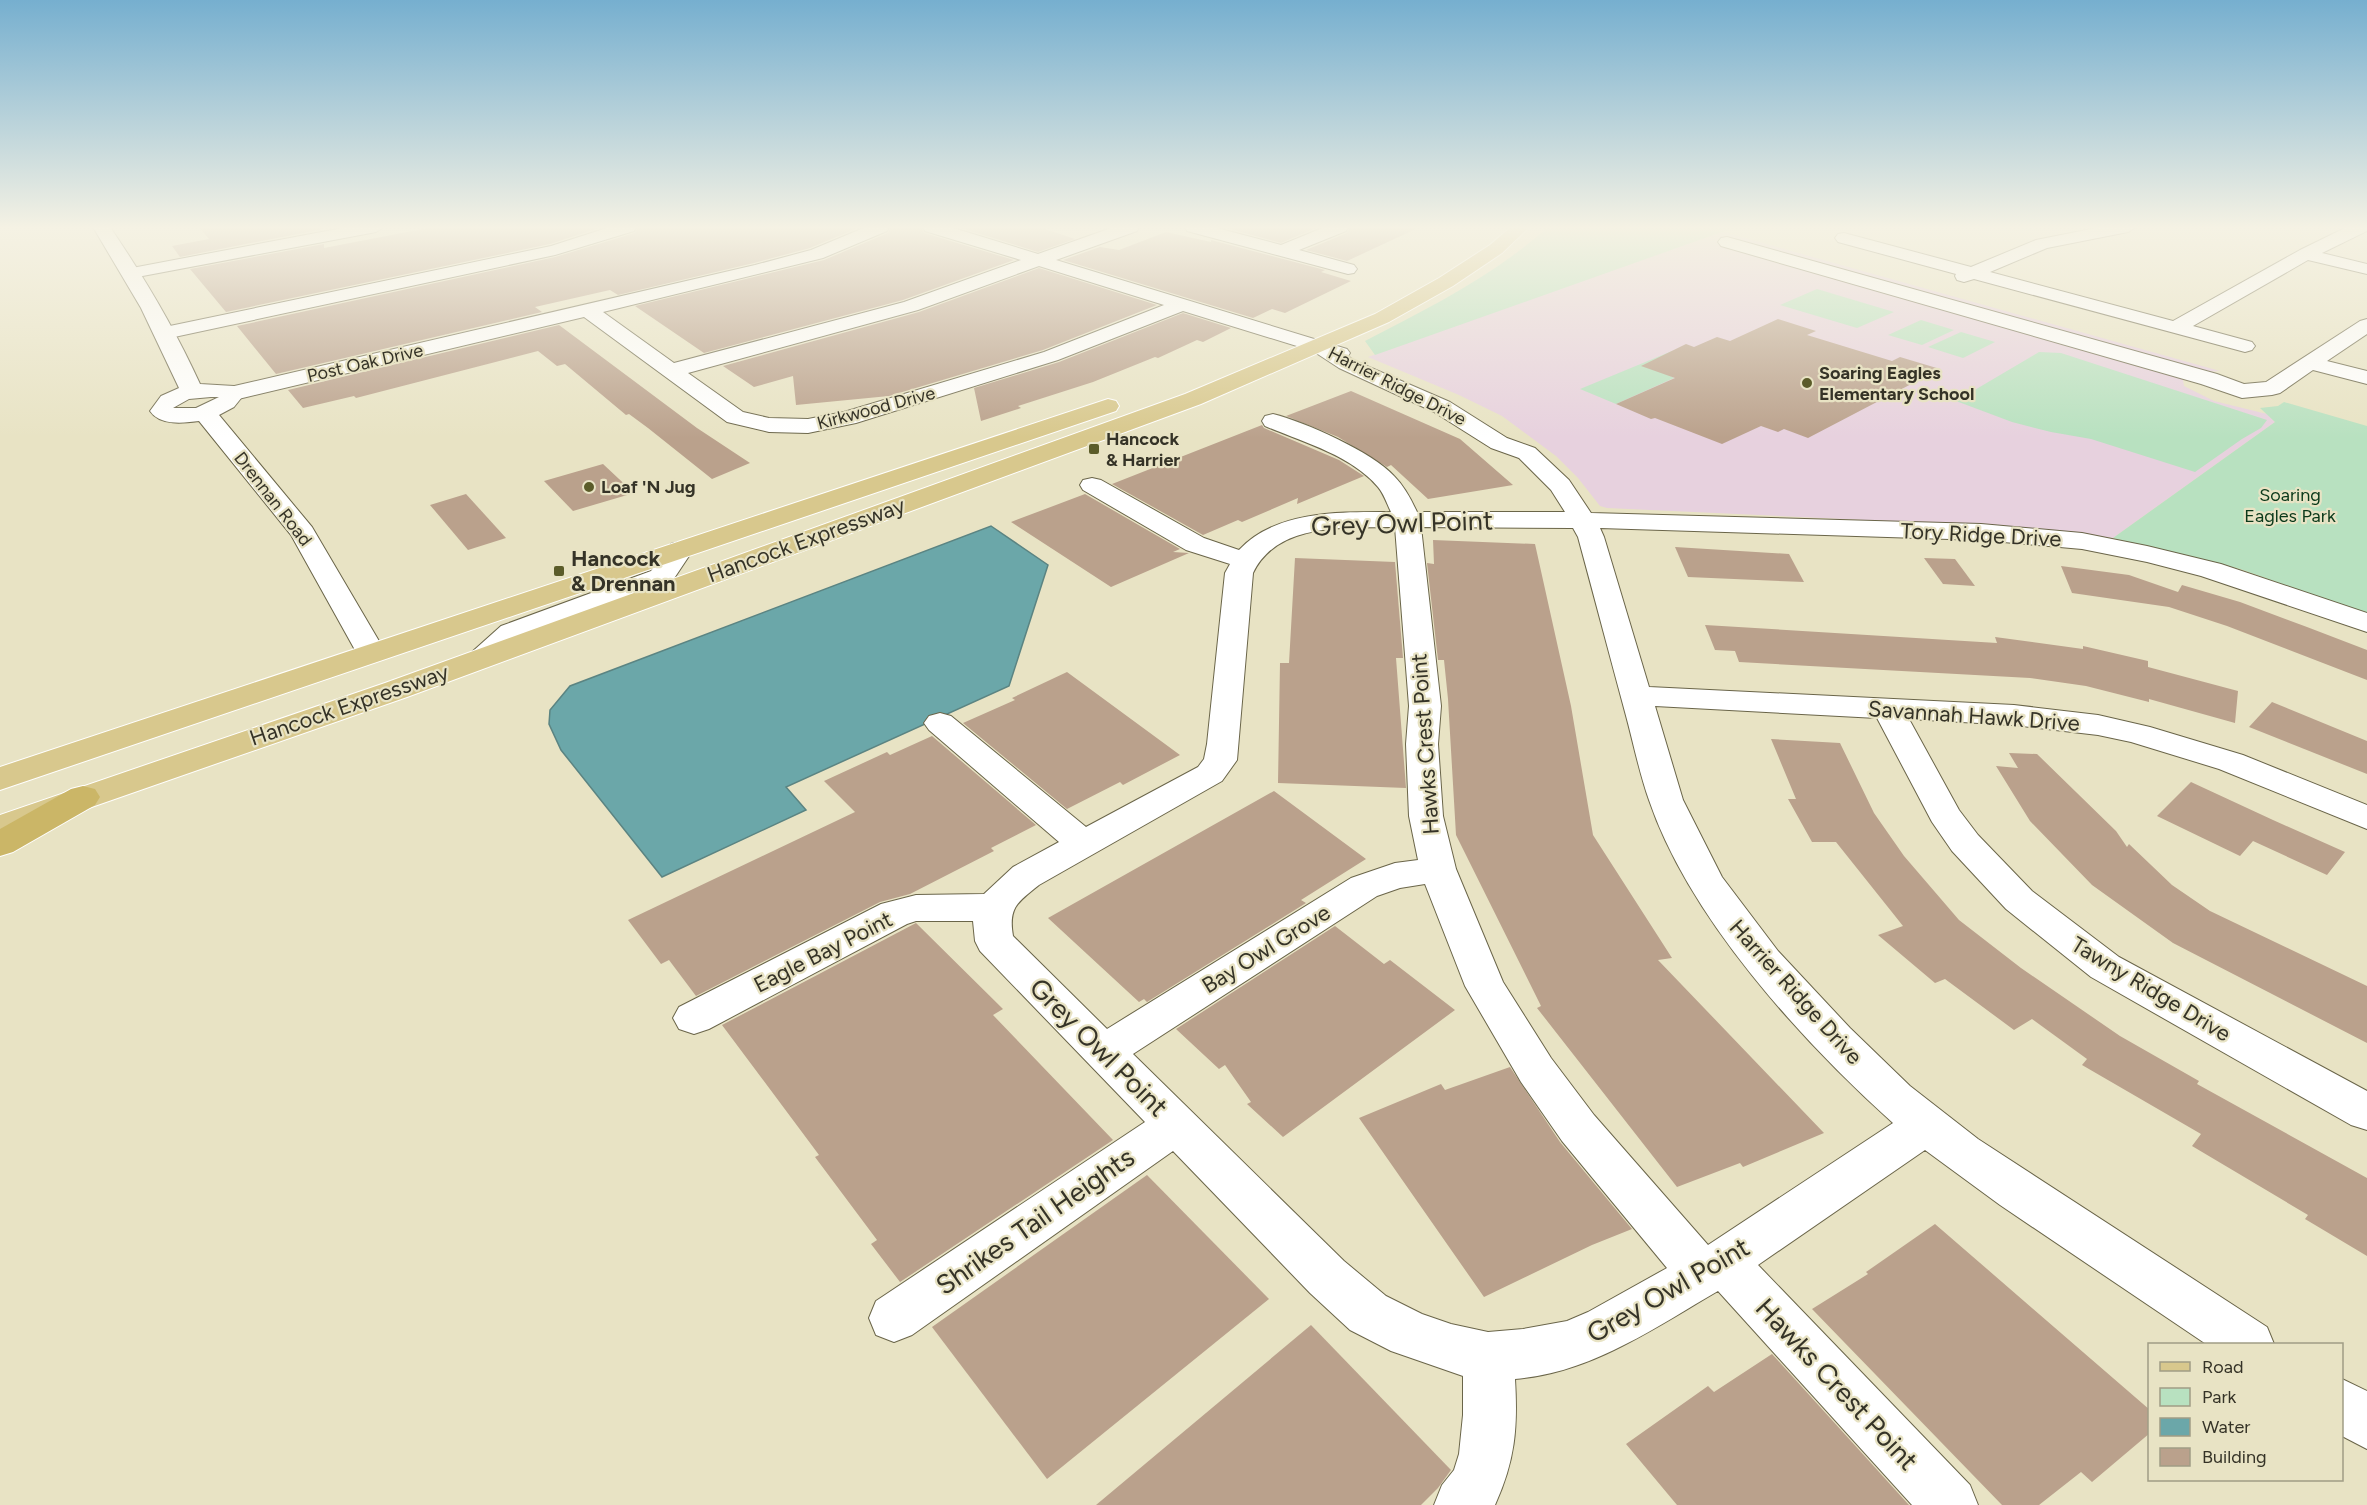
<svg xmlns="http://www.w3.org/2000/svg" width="2367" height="1505" font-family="Figtree,sans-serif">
<rect width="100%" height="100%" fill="#e8e3c4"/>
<!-- education -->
<path fill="#e7d1de" d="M1720,231l500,140 -27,2 -10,7 1,6 30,15 53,13 8,8 -162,116 -99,-11 -407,-19 -7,-2 -22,-28 -22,-22 -54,-40 -43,-21 -91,-38z"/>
<!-- green -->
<g fill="#b8e1c0">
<path d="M1548,227h188l-361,128 -10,-14c64,-33 130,-66 183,-114z"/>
<path d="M1817,289l77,23 -37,16 -77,-23z"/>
<path d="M1921,320l33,10 -32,15 -34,-10z"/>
<path d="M1961,332l34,10 -32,16 -35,-11z"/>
<path d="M1672,351l-3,24 5,3 -58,26 -36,-15z"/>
<path d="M2039,352l22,1 206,67 -6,8 -19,11 -47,33 -104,-33 -40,-7 -39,-10 -56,-21z"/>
<path d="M2284,402l83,24v188l-127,-45 -127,-31 162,-116 -15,-14 18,-2z"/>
</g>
<!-- water -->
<path fill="#6ba7a9" stroke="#5b8482" stroke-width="1.5" d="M991,526l57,39 -39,121 -223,101 20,23 -144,67 -101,-127 -12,-26 1,-14 20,-24z"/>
<!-- building -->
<g fill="#baa18c">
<path d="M199,227h124v2l-143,28 -8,-11 37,-7z"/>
<path d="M433,227h169l-52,17 -324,68 -36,-43 134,-25v4z"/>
<path d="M638,227h222l-50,21 -56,15 -136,32 -8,-5 -75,17 7,5 -266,62 -39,-48 318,-69 80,-24z"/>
<path d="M891,227h30l3,6 90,27 -111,40 -199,53 -69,-47 189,-46 64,-27z"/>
<path d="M958,227h81l36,12 -37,13z"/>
<path d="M1223,227h95l-37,16z"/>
<path d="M1350,227h70l-73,34 -41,-11 41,-17z"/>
<path d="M1166,232l45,10v-2l114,30 -4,2 30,9 -66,32 -13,-4 -19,9 -190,-58 37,-13 19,3z"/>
<path d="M1039,268l118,37 -114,45 -154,46 -93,9 -3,-29 -39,11 -31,-21 196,-54z"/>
<path d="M1183,313l48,15 -28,14 -6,-2 -39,18 -3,-1 -62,25 -75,24 3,2 -40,13 -7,-33 85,-26z"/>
<path d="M1778,319l38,12 -9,4 85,26 8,-4 40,12 -132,69 -24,-9 -6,3 -17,-6 -39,18 -67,-26 -4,1 -35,-15 59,-26 -34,-12 45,-22 8,3 23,-10 13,4z"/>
<path d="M559,325l138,103 53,35 -38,16 -64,-51 -19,-14 -3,1 -61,-51 -8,2 -19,-15 -182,47 -2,-2 -51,12 -15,-18z"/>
<path d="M1351,391l109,48 53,46 -85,14 -37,-34 -4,2 -49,-30 -52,-21z"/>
<path d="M1262,425l2,3 75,32 25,16 -67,28 1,-6 -56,24 -4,-2 -35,15 -91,-51z"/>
<path d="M603,464l31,29 -61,18 -29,-30z"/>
<path d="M466,494l40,44 -38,12 -38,-45z"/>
<path d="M1085,494l95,55 -7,3 16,1 -78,34 -100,-65z"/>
<path d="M1433,540l102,4 36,162 22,129 79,123 -14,2 166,173 -81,34 -3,-4 -63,24 -140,-179 4,-2 -85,-171 -8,-136 -4,-39h-6l-11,-97 7,1z"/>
<path d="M1675,547l114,7 15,28 -116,-5z"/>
<path d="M1295,558l100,4 8,96h-7l10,130 -128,-5 2,-120h9z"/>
<path d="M1924,558l31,1 20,27 -32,-2z"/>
<path d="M2061,566l68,9 49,17 4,-7 58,17 67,25 60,23v30l-140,-54 -58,-19 -97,-14z"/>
<path d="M1705,625l292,18 -2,-6 88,12v-3l65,15v6l90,24 -3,32 -86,-24v3l-63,-16 -56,-8 -291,-16 -4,-11 -20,-1z"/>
<path d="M1067,672l113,83 -57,30 -3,-3 -53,27 -104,-86 52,-23 -3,-2z"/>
<path d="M2272,702l95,39v33l-118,-47z"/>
<path d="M932,736l104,89 -45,23 3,3 -84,43 -30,8 -184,94 -27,-36 -8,4 -33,-44 227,-108 -31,-31 63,-29 3,3z"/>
<path d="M1771,739l69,4 34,70 30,43 55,64 62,48 99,68 79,45 -2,3 170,94v78l-62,-37 3,-4 -116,-69 9,-12 -119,-69 5,-6 -55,-40 -18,11 -69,-51 -10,4 -57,-48 25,-9 -67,-84h-24l-24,-43h8z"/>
<path d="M2009,753l28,1 79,77 11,16 2,-3 43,41 38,26 157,75v57l-194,-100 -81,-58 -62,-64 -34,-55 22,2z"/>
<path d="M2191,782l82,38 72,32 -18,23 -74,-34 -13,15 -83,-40z"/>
<path d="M1274,791l92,68 -65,41 5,3 -159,99 -3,-3 -5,3 -91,-84z"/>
<path d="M916,923l87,86 -10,6 120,125 -213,142 -29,-38 6,-4 -62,-83 4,-2 -97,-130z"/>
<path d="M1335,926l49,38 6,-4 65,50 -172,127 -36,-33 4,-2 -26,-37 -6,4 -43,-40z"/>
<path d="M1510,1067l50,75 72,87 -40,16 -108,52 -125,-179 82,-34 4,6z"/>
<path d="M1147,1175l122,124 -222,180 -115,-152z"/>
<path d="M1935,1224l215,186v23l-58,49 -11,-10 -42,33h-37l-190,-196 56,-35 -2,-2z"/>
<path d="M1311,1325l140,145 -13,18 -17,17h-325z"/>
<path d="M1772,1354l137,151h-232l-51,-61 82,-58 6,6z"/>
</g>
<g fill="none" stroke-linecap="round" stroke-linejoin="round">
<defs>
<g id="minor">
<path d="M348,227h36l-8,5 -244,46 -6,-1 -3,-4 3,-4 6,-1z"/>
<path d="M610,227h26l-2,4 -79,24 -390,84 -7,-2 -3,-4 3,-4 7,-2 386,-81z"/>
<path d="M866,227h23l-2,4 -64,27 -220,54 71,51 230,-61 117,-42 -96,-29 -2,-4h27l88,27 76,-27h25l-2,4 -81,29 291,89 3,4 -2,3 5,4 97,42 57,36 28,10 34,32 22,33 390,11 101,9 65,13 74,18 146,49v19l-166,-56 -54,-14 -65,-13 -101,-9 -381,-12 4,9 45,150 365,18 84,10 52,12 93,28 124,50v24l-148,-60 -88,-27 -33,-7 -84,-10 -105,-6 50,91 19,25 54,56 87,66 248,134v39l-16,-5 -260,-148 -85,-68 -54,-58 -20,-29 -55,-104 -222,-12 28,94 39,77 56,74 72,77 60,58 68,53 289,188 7,17h-68l-206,-139 -75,-55 -167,115 212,220 8,20h-66l-194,-214c-64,37 -127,82 -203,88 3,49 0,82 -20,126h-61l8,-20 12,-15 5,-16 4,-39v-39l-72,-25 -41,-21 -40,-37 -137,-142 -261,184 -18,7 -18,-7 -7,-17 7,-17 269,-179 -165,-171 -5,-10 -2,-20h-57l-9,3 -198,105 -15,5 -15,-5 -6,-11 6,-11 202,-103 35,-9 68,-1 29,-27 46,-25 -130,-112 -5,-7 5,-7 11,-3 11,3 135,111 112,-60 6,-8 3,-15 18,-171 5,-9 -44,-14 -103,-60 -3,-5 3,-5 9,-2 9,2 103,58 35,12c37,-40 102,-38 152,-38 -4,-8 -7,-18 -13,-25 -27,-32 -76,-45 -113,-61l-3,-5 3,-5 8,-2c32,8 99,38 121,62 10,10 17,23 23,36h148l-14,-22 -32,-32 -28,-10 -57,-36 -95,-44 -26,-17 -130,-40 -125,49 -202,63 -48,10 -39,-1 -42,-10 -143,-105 -354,84 -8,-2 -3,-5 3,-5 8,-2 525,-122 56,-15zM1039,266l125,39 -120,47 -200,60 -36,7 -39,-1 -26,-6 -55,-39 230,-63zM1395,527l14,179 -3,38 3,72 9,44 -23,3 -44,15 -244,151 -94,-93c-5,-29 5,-34 26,-51l183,-104 15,-21 16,-187c24,-51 94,-45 142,-46zM1421,527l152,1 5,9c16,58 31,117 47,175 8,29 14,60 24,88 40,118 153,241 244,323l-185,122 -114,-130 -43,-57 -48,-76 -47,-113 -13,-53 -5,-72 3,-38zM1425,884l40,102 56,96 41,59 105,127 -79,44 -21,9 -44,8 -35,3 -37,-8 -29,-10 -36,-18 -42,-35 -211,-207 244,-158 23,-8z"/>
<path d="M1185,227h28l68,18 44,-18h23l-2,4 -47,19 55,15 3,4 -3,4 -6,1 -161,-43z"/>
<path d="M2101,227h35l-8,5 -81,16 -57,24 183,49 127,-71 47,-23h20v4l-45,22 45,11v10l-59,-14 -115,66 59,16 3,4 -3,4 -7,2 -271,-73 -10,3 -7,-2 -2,-4 1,-2 -118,-32 -3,-4 3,-4 6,-1 127,34 65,-27z"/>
<path d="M1727,237l490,137 27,10 22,-2 94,-61 7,-2v15l-40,27 40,10v13l-54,-14 -33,23 -8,2 -30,3 -41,-14 -480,-138 -3,-4 3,-4z"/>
<path d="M680,542l9,2 4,6 -22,33 -150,55 -32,28 -11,3 -11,-3 -4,-6 38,-34 150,-55 20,-27z"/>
<path d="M2342,1379l25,12v58l-25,-13z"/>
</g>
<path id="tertiary" d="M93,227h17c34,50 65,102 90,157l34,2 8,11 -8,10 -15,8 93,112 74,126 -4,6 -11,3 -11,-3 -69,-124 -92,-114c-15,2 -39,5 -49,-10l11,-15 18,-8 -38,-80zM211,397h8l-23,11h-23l16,-9z"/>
<g id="primary">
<path d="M1511,227h18l-27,26 -49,33 -64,36 -188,82 -794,293 -407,142v-24l385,-132 800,-289 190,-80 64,-36 51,-33z"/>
<path d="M1108,399l8,2 3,5 -3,5 -1116,379v-23z"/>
</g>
<path id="trunk" d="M83,786l12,3 5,8 -5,8 -82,47 -13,4v-27l71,-40z"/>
</defs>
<!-- minor casing -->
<use href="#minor" stroke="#6a6549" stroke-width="2"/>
<!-- tertiary casing -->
<use href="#tertiary" stroke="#6a6549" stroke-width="2"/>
<!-- primary casing -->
<use href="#primary" stroke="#fff" stroke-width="2"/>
<!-- trunk casing -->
<use href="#trunk" stroke="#fff" stroke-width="2"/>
<!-- minor -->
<use href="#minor" fill="#fff" fill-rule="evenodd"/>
<!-- tertiary -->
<use href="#tertiary" fill="#fff" fill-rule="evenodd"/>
<!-- primary -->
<use href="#primary" fill="#d8c88d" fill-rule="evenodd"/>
<!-- trunk -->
<use href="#trunk" fill="#cbb667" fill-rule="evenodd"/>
</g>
<!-- sky -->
<linearGradient id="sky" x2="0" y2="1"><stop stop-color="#76afcf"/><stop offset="0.52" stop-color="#f5f2e4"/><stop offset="1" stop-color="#f5f2e4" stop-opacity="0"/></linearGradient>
<rect width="2367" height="438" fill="url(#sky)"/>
<!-- markers -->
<g fill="#5b5c29" stroke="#e8e3c4" stroke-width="2">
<circle cx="1807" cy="383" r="6"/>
<rect x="1088" y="443" width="12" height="12" rx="3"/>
<circle cx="589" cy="487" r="6"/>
<rect x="553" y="565" width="12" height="12" rx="3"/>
</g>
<g text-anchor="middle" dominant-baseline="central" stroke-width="4.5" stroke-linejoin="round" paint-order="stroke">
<!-- far-street labels -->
<g font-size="18" fill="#353327" stroke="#e8e3c4">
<text transform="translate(365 363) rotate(-13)">Post Oak Drive</text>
<text transform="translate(1397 386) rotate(27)">Harrier Ridge Drive</text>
<text transform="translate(876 408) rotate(-15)">Kirkwood Drive</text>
<text transform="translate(273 499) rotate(52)">Drennan Road</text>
</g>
<!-- far-poi labels -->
<g font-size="18" font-weight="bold" fill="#353327" stroke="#e8e3c4" text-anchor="start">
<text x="1819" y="373">Soaring Eagles<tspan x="1819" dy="21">Elementary School</tspan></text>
<text x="1106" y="439">Hancock<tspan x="1106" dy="21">&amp; Harrier</tspan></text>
<text x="601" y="487">Loaf 'N Jug</text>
</g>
<!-- far-park labels -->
<g font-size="18" fill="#0a391a" stroke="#e8e3c4">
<text x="2290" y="495">Soaring<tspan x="2290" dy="21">Eagles Park</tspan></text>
</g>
<!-- street labels -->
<g font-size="22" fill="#353327" stroke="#e8e3c4">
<text transform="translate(1981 535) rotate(3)">Tory Ridge Drive</text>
<text transform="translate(806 540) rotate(-20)">Hancock Expressway</text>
<text transform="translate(349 705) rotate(-19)">Hancock Expressway</text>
<text transform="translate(1974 716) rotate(4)">Savannah Hawk Drive</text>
<text transform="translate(1425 744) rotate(-94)">Hawks Crest Point</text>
<text transform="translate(1266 949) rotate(-32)">Bay Owl Grove</text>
<text transform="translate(823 952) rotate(-27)">Eagle Bay Point</text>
<text transform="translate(2151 989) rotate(31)">Tawny Ridge Drive</text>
<text transform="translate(1796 992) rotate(48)">Harrier Ridge Drive</text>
</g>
<!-- poi labels -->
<g font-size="22" font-weight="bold" fill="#353327" stroke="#e8e3c4" text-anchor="start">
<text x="571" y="558">Hancock<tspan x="571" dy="25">&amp; Drennan</tspan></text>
</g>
<!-- near-street labels -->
<g font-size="27" fill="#353327" stroke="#e8e3c4">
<text transform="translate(1402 523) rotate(-2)">Grey Owl Point</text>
<text transform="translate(1099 1047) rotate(45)">Grey Owl Point</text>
<text transform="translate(1035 1221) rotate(-35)">Shrikes Tail Heights</text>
<text transform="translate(1668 1290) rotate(-30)">Grey Owl Point</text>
<text transform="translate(1837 1384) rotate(47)">Hawks Crest Point</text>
</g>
</g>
<!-- legend -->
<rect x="2148" y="1343" width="195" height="138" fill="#e8e3c4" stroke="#a09d85" stroke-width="1.5"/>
<rect x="2160" y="1362" width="30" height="9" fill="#d8c88d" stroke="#a09d85" stroke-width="1.5"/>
<text x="2202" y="1373" font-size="18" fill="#353327">Road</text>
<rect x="2160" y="1388" width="30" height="18" fill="#b8e1c0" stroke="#a09d85" stroke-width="1.5"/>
<text x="2202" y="1403" font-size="18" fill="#353327">Park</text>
<rect x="2160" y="1418" width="30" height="18" fill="#6ba7a9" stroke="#a09d85" stroke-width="1.5"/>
<text x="2202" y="1433" font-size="18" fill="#353327">Water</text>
<rect x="2160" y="1448" width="30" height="18" fill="#baa18c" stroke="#a09d85" stroke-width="1.5"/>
<text x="2202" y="1463" font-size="18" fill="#353327">Building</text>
</svg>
